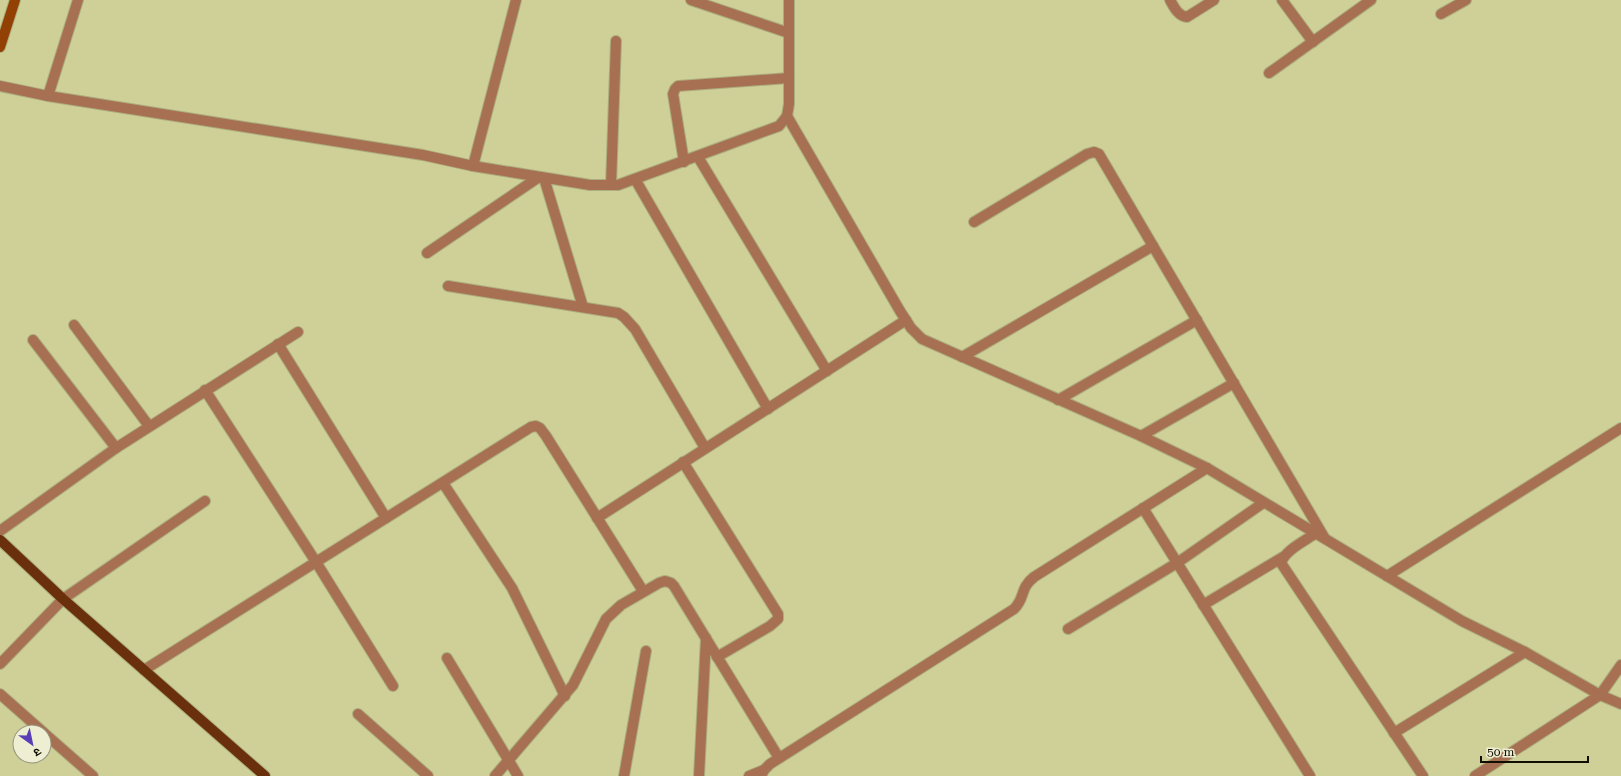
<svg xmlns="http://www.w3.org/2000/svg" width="1621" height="776" font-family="'Roboto Serif','Noto Sans Devanagari',serif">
<rect width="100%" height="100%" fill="#cfd098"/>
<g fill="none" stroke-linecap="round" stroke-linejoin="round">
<defs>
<g id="street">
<path d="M691,0l98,33"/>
<path d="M1170,0c4,7 8,16 17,17l27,-17"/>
<path d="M1282,0l31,42"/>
<path d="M1441,14l25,-14"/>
<path d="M1269,73l102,-73"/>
<path d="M0,86l48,10 375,59 50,11 117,19h28l161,-59 8,-10 2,-12v-104"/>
<path d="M48,96l30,-96"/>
<path d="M787,116l113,195 11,17 11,11 219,97 66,32 255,153 63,31 75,43 21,9"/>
<path d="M698,157l129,214"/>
<path d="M684,162l-11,-68 2,-5 3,-3 111,-8"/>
<path d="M473,166l43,-166"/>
<path d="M544,178l39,129"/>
<path d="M635,179l133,230"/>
<path d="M611,185l5,-144"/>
<path d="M974,222l113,-68 7,-2 5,2 225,383"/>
<path d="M427,253l112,-76"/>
<path d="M448,286l170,27 6,4 11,12 70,119"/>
<path d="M74,325l75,101"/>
<path d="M33,340l83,108"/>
<path d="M278,344l108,174"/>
<path d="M962,357l191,-111"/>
<path d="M205,390l111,172 77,124"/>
<path d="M1058,400l139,-80"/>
<path d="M1141,436l93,-53"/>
<path d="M683,462l95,152v5l-8,7 -53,31"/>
<path d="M443,483l69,105 53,108"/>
<path d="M1143,508l167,268"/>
<path d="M597,518l309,-198"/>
<path d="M0,531l116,-83 182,-116"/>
<path d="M1316,533c-11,8 -31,17 -35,30l142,213"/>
<path d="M1387,576l234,-148"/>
<path d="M1203,605l80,-48"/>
<path d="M1068,629l109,-66 86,-60"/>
<path d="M447,658l71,118"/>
<path d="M0,664l63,-65 142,-98"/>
<path d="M144,670l387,-243 5,-1 4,2 6,8 97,155"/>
<path d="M0,694l43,38"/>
<path d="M358,714l70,62"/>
<path d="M44,733l49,43"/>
<path d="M1394,733l131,-81"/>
<path d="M495,776l78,-91 33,-66 15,-14 38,-22 6,-2 6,2 3,3 105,172"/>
<path d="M624,776l22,-125"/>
<path d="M699,776l7,-138"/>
<path d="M749,776l15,-6"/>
<path d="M761,776l3,-6 6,-6 244,-155c12,-12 5,-20 20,-32l173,-109"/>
<path d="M1475,776l125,-81 21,-30"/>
</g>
<path id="secondary" d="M0,47l15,-47"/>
<path id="primary" d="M0,540l63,59 202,177"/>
</defs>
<!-- street casing -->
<use href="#street" stroke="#acad7d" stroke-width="12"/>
<!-- secondary casing -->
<use href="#secondary" stroke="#acad7d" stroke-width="12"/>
<!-- primary casing -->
<use href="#primary" stroke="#acad7d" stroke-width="12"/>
<!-- street -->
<use href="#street" stroke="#a87053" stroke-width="10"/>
<!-- secondary -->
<use href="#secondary" stroke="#924004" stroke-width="10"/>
<!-- primary -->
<use href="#primary" stroke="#69300b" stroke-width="10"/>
</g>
<!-- north arrow -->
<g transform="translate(32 744) rotate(147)"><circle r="19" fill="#eeeed3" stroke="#95947f"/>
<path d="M0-3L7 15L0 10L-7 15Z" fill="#5a3eb6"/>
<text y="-6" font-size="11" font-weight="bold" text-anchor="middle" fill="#0f0e00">उ</text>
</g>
<!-- scale -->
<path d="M1481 756v6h107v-6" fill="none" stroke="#0f0e00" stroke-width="2"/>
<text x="1487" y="756" font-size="12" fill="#0f0e00" stroke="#eeeed3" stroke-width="3" paint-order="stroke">50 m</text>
</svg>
